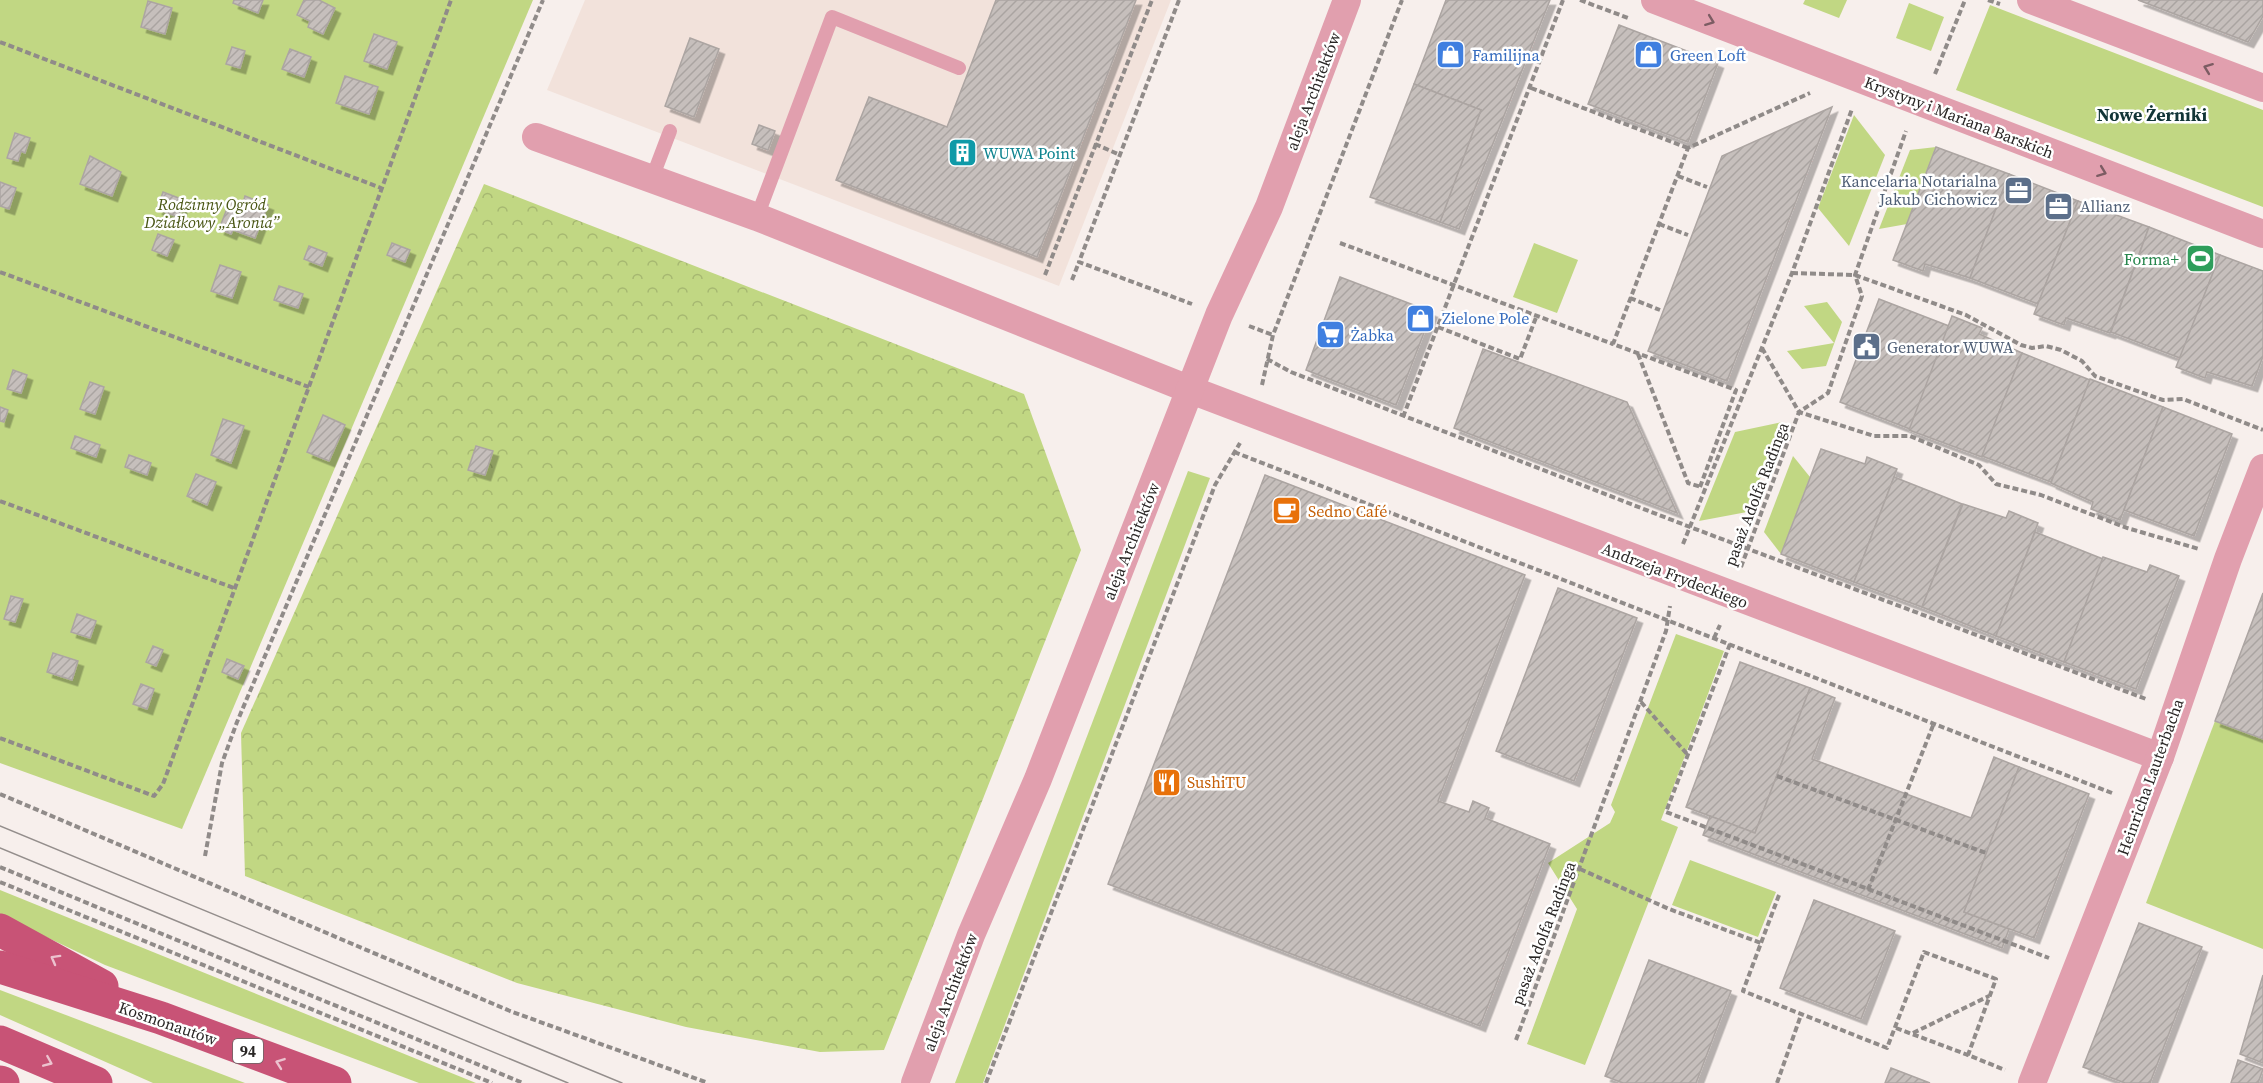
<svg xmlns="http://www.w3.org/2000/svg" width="2263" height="1083" font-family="'Source Serif 4',serif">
<defs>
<pattern id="forest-crowns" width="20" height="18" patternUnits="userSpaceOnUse" patternTransform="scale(1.5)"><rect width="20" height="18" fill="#c1d783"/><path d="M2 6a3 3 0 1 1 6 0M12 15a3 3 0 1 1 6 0" fill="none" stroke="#a6b871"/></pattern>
<pattern id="building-hatch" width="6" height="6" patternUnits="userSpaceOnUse" patternTransform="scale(1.5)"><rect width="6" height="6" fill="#c6bfbc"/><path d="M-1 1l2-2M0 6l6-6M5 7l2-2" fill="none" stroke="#aaa4a1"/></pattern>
<filter id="shadow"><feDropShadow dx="5.5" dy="5.5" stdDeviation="0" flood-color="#0004"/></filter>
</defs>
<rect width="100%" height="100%" fill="#f7efec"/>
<!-- built -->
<path fill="#f2e2db" d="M585,0h586l-112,286 -512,-196z"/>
<!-- green -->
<g fill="#c1d783">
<path d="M0,0h533l-351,829 -182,-66z"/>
<path d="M1805,0h42l-8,18 -36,-14z"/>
<path d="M1909,3l35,14 -13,34 -35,-13z"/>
<path d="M1990,5l273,105v97l-307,-117z"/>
<path d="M1854,115l31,40 -36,91 -31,-38z"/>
<path d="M1936,147l-29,77 -28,5 31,-79z"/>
<path d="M1534,243l44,17 -21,53 -44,-16z"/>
<path d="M1827,302l15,20 -16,44 -24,3 -15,-18 47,-8 -30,-37z"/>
<path d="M1782,422l-35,90 -48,9 36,-89z"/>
<path d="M1793,456l17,21 -29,77 -17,-22z"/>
<path d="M1188,471l22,7 -227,605h-28z"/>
<path d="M1676,634l48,17 -63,169 17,7 -93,238 -58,-21 50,-135 -29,-46 62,-40 5,-11 -4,-7z"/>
<path d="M2215,721l48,18v210l-117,-46z"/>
<path d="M1690,860l86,32 -18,45 -86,-32z"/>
<path d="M0,890l476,193h-57l-314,-118 -105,-50z"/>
<path d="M0,990l245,93h-92l-153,-68z"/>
</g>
<!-- forest -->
<path fill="url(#forest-crowns)" d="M484,184l540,210 57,156 -197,500 -64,2 -134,-25 -169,-44 -272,-107 -4,-143z"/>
<!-- building -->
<g fill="url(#building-hatch)" stroke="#aca5a2" stroke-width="1.5" filter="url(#shadow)">
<path d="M234,0h29l-5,13 -25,-10z"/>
<path d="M304,0h15l16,8 -12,26 -15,-7 2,-6 -13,-6z"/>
<path d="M996,0h140l-99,257 -201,-77 33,-83 78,30z"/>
<path d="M1446,0h104l-91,229 -19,-7 41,-112 -67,-26z"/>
<path d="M2138,0h125v16l-15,26z"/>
<path d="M148,1l24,7 -7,26 -24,-7z"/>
<path d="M1619,25l99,38 -30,79 -100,-38z"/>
<path d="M374,34l23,8 -10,27 -23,-8z"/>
<path d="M690,38l29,11 -25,68 -29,-11z"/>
<path d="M232,47l13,4 -5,17 -14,-4z"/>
<path d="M290,49l21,8 -7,20 -22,-8z"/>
<path d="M345,76l33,11 -9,27 -33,-11z"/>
<path d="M1414,84l67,26 -41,112 -70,-25z"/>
<path d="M1832,107l-105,274 -79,-30 74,-195z"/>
<path d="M759,125l16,6 -7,19 -16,-6z"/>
<path d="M15,133l15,5 -5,15 -4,-2 -3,10 -11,-3z"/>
<path d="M1936,147l73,27 -39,104 -45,-14 -2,7 -30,-11z"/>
<path d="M90,156l31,16 -9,24 -32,-12z"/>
<path d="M2009,174l69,27 -40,103 -68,-26z"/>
<path d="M0,182l16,6 -7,21 -9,-3z"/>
<path d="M163,192l21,8 -6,17 -21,-8z"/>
<path d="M245,196l23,9 -13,33 -22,-8 -2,4 -12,-5 11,-28 12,5z"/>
<path d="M2078,201l71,26 -39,106 -44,-15 -2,7 -30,-11z"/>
<path d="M2149,227l71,28 -40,103 -69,-26z"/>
<path d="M158,234l16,6 -7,16 -15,-6z"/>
<path d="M392,243l18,7 -5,12 -18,-7z"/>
<path d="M309,246l18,7 -5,13 -18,-7z"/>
<path d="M2220,255l43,16v85l-11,30 -45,-14 -2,6 -29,-11z"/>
<path d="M220,265l21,7 -9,26 -21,-7z"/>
<path d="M1340,277l92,35 -36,93 -90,-35z"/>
<path d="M279,286l24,8 -5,14 -24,-8z"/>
<path d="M1879,299l70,27 -39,103 -70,-27z"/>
<path d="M1952,316l30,12 -3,6 43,19 -40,104 -73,-27z"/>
<path d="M1483,349l144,53 50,111 -223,-85z"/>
<path d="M2022,353l68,27 -39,102 -69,-26z"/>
<path d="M13,370l14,5 -6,18 -14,-4z"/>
<path d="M2090,379l73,28 -43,113 -29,-11 2,-7 -42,-19z"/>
<path d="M90,382l14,5 -9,27 -15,-5z"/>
<path d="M0,407l8,3 -4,12 -4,-1z"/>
<path d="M2163,407l69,27 -38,102 -70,-26z"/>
<path d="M323,415l22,10 -16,36 -22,-9z"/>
<path d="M223,419l21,7 -13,37 -20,-8z"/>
<path d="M75,436l25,9 -4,12 -25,-9z"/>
<path d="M476,446l17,5 -8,24 -17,-5z"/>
<path d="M1821,449l44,15 2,-7 30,12 -43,113 -73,-28z"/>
<path d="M129,455l22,8 -4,12 -22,-8z"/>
<path d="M196,474l20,8 -9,23 -20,-9z"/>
<path d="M1265,475l260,100 -87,226 31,11 4,-11 16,7 -4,10 65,26 -70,182 -372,-142z"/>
<path d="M1894,477l68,27 -40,103 -68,-25z"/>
<path d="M1963,504l43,14 3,-7 29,12 -42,113 -74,-29z"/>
<path d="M2035,532l68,27 -39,103 -68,-26z"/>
<path d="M2103,557l44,15 3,-7 29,11 -43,113 -72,-27z"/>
<path d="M1558,588l79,30 -63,163 -78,-30z"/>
<path d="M2263,593v146l-48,-18z"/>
<path d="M11,596l12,3 -8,23 -11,-3z"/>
<path d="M77,614l19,7 -6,17 -19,-6z"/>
<path d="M153,646l10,4 -7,16 -10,-4z"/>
<path d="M53,653l25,8 -6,19 -25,-8z"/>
<path d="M227,659l17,7 -6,13 -16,-7z"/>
<path d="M1740,662l70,26 -55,145 -69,-26z"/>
<path d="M141,684l13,5 -7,20 -14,-5z"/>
<path d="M1810,688l25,10 -23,61 159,59 23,-61 25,10 -55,145 45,17 -7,19 -299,-113 7,-19 45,17z"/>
<path d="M2019,767l70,27 -55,144 -70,-26z"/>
<path d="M1814,900l81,31 -34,88 -81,-31z"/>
<path d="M2139,923l63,24 -52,136h-25l-42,-16z"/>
<path d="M1649,960l82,31 -35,92h-73l-18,-7z"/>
<path d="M2263,975v88l-23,-9z"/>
<path d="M2238,1060l25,9 -5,14h-27z"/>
<path d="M1891,1068l39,15h-45z"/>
</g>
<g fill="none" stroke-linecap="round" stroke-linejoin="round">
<!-- path -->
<g stroke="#908b89" stroke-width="4" stroke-dasharray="6 3" stroke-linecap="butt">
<path d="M1179,0l-100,262 113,42"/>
<path d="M1580,0l48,18"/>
<path d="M1988,0l12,4"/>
<path d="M0,42l381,146"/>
<path d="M1935,74l30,-74"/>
<path d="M1531,88l157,60"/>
<path d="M1095,144l25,11"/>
<path d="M1678,176l29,11"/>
<path d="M1659,224l29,11"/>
<path d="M1340,243l273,101"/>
<path d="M0,272l309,115"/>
<path d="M1792,273l63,2 111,40 55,30 11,3 14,-2 15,4 21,11 13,15 68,24 20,-1 80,31"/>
<path d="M1045,275l107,-275"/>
<path d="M1072,280l7,-18"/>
<path d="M1630,298l30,12"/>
<path d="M1249,326l24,9"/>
<path d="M1438,327l82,32 17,-44"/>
<path d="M1762,348l37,64 75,24h36l69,29 17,19 45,11 86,33 72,21"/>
<path d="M1638,354l50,129 13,4"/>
<path d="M1267,359l24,13 399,155 456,172"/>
<path d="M1262,385l11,-50 129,-335"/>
<path d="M1403,417l160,-417"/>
<path d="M1234,452l878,341"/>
<path d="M1700,487l36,-97 -123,-46 75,-196 122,-55"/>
<path d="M0,501l234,87"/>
<path d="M1683,544l109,-271 60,-164"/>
<path d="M1741,567l58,-155 29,-19 34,-97 -7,-21 51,-144"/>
<path d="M1714,638l6,-13"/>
<path d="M1730,644l-64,168 383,146"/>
<path d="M1641,702l46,52"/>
<path d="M0,738l154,58 9,-12 288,-784"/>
<path d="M1777,776l209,77"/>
<path d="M0,794l510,217 198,72"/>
<path d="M205,856l17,-93 15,-41 306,-722"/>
<path d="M0,867l523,216"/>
<path d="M1580,869l89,40 92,34"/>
<path d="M0,882l492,201"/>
<path d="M1868,890l66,-167"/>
<path d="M1779,895l-36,96 144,57 37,-96 72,27 -28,76 37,15"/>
<path d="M1896,1028l72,27"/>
<path d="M1913,1033l76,-37"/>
<path d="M1516,1040l150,-409 4,-25"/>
<path d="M986,1083l229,-598 25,-42"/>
<path d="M1777,1083l24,-68"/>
</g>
<!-- service -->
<g stroke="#e19fae" stroke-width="14">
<path d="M651,181l19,-50"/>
<path d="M757,217l75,-200 127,51"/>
</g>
<!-- minor -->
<g stroke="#e19fae" stroke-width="28">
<path d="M1655,0l608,234"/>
<path d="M2031,0l232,88"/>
<path d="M536,137l221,80 434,173 969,367"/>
<path d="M915,1083l56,-148 67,-156 181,-464 50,-108 78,-207"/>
<path d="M2032,1083l128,-326 68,-198 35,-91"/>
</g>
<!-- primary -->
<g stroke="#c85376" stroke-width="33">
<path d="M0,930l102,56"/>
<path d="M0,967l161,51 174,65"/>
<path d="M0,1042l96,41"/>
<path d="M0,1082l3,1"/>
</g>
<!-- tram -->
<g stroke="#948e8c" stroke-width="1.5">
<path d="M0,826l622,257"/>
<path d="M0,848l568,235"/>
</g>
</g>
<!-- one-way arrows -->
<defs><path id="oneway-chevron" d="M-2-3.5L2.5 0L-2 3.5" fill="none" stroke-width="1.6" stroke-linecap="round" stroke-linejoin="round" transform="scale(1.5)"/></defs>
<g stroke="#7c5c63">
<use href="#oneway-chevron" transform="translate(1710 21) rotate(21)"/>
<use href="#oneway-chevron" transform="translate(2208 68) rotate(-159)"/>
<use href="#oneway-chevron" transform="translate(2102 172) rotate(21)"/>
</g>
<g stroke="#ecc3cf">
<use href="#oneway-chevron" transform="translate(55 959) rotate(-151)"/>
<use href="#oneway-chevron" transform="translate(48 1062) rotate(23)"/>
<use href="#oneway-chevron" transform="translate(280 1063) rotate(-160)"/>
</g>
<!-- icons -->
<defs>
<symbol id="shop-square" viewBox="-11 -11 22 22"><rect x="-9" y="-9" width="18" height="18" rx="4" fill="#3f7fe0" stroke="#fff"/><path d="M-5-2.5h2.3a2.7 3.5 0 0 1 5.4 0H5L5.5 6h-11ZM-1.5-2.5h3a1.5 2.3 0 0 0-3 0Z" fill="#fff"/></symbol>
<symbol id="building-square" viewBox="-11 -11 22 22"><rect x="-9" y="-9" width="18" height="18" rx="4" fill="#0f9aa8" stroke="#fff"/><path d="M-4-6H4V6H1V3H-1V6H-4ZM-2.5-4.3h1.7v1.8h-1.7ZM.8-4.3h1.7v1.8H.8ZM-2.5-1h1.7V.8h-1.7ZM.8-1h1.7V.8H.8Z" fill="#fff"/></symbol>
<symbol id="office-square" viewBox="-11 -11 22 22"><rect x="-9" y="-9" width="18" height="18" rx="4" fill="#5c6f8a" stroke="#fff"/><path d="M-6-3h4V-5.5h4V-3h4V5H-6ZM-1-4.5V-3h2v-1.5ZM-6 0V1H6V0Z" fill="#fff"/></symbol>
<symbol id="stadium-square" viewBox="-11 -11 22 22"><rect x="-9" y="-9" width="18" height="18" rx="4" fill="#2e9e5b" stroke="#fff"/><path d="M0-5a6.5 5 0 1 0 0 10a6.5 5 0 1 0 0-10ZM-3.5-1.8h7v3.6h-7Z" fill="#fff"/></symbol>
<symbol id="supermarket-square" viewBox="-11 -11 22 22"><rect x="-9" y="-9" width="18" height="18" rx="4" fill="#3f7fe0" stroke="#fff"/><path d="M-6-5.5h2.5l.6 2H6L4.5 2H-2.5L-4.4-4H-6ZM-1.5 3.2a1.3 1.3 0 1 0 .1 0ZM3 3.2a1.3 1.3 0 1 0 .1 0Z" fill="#fff"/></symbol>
<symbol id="civic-square" viewBox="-11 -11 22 22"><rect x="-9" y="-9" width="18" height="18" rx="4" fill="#5c6f8a" stroke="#fff"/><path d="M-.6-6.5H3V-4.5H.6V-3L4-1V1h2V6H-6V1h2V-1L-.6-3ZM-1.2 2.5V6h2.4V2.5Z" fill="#fff"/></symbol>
<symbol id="cafe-square" viewBox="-11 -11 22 22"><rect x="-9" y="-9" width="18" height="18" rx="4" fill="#e8710a" stroke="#fff"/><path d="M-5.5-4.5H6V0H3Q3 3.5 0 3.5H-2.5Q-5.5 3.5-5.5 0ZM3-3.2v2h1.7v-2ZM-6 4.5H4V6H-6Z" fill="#fff"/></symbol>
<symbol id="restaurant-square" viewBox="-11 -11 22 22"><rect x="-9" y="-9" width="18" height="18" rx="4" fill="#e8710a" stroke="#fff"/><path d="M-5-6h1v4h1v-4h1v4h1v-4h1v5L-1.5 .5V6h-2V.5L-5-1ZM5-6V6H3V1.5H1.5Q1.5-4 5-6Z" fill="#fff"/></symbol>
</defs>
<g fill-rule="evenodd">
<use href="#shop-square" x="1434" y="38" width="33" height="33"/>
<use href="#shop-square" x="1632" y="38" width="33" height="33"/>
<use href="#building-square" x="946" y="136" width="33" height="33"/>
<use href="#office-square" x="2002" y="174" width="33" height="33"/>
<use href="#office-square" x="2042" y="190" width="33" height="33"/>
<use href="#stadium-square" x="2184" y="242" width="33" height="33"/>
<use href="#shop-square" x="1404" y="302" width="33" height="33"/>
<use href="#supermarket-square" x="1314" y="318" width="33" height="33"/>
<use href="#civic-square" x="1850" y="330" width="33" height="33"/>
<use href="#cafe-square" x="1270" y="494" width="33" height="33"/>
<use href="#restaurant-square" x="1150" y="766" width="33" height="33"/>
</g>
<g text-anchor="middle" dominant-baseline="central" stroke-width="5" stroke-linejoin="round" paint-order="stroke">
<!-- shield labels -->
<rect fill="#fff" stroke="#696766" stroke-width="1.5" x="233" y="1039" width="30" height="24" rx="4.5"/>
<g font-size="15" font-weight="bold" fill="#292625">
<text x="248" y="1051">94</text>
</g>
<!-- shop labels -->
<g font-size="16" fill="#366cbe" stroke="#fff" text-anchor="start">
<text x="1472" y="55">Familijna</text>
<text x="1670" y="55">Green Loft</text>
<text x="1442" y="318">Zielone Pole</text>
<text x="1351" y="335">Żabka</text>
</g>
<!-- street labels -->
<g font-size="16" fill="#292625" stroke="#fff">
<text transform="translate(1313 91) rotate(-69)">aleja Architektów</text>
<text transform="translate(1959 117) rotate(21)">Krystyny i Mariana Barskich</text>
<text transform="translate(1756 494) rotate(-69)">pasaż Adolfa Radinga</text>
<text transform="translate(1131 541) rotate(-68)">aleja Architektów</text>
<text transform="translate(1675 575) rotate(21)">Andrzeja Frydeckiego</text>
<text transform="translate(2150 777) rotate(-70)">Heinricha Lauterbacha</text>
<text transform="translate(1543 933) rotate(-69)">pasaż Adolfa Radinga</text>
<text transform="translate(950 992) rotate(-69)">aleja Architektów</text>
<text transform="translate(168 1023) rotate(19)">Kosmonautów</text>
</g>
<!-- culture labels -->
<g font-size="16" fill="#0d838f" stroke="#fff" text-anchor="start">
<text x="983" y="153">WUWA Point</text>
</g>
<!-- service labels -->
<g font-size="16" fill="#4e5e75" stroke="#fff" text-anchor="start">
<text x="1997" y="181" text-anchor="end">Kancelaria Notarialna<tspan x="1997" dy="18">Jakub Cichowicz</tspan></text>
<text x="2080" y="206">Allianz</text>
<text x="1887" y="347">Generator WUWA</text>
</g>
<!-- park labels -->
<g font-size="16" font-style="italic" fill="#495614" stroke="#fff">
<text x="212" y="204">Rodzinny Ogród<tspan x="212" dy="18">Działkowy „Aronia”</tspan></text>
</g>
<!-- leisure labels -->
<g font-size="16" fill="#27864d" stroke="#fff" text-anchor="end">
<text x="2179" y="259">Forma+</text>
</g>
<!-- food labels -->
<g font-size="16" fill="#c56008" stroke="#fff" text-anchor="start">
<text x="1308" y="511">Sedno Café</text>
<text x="1187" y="782">SushiTU</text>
</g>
<!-- neighbourhood labels -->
<g font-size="18" font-weight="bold" fill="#123537" stroke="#fff">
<text x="2152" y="114">Nowe Żerniki</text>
</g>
</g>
</svg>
